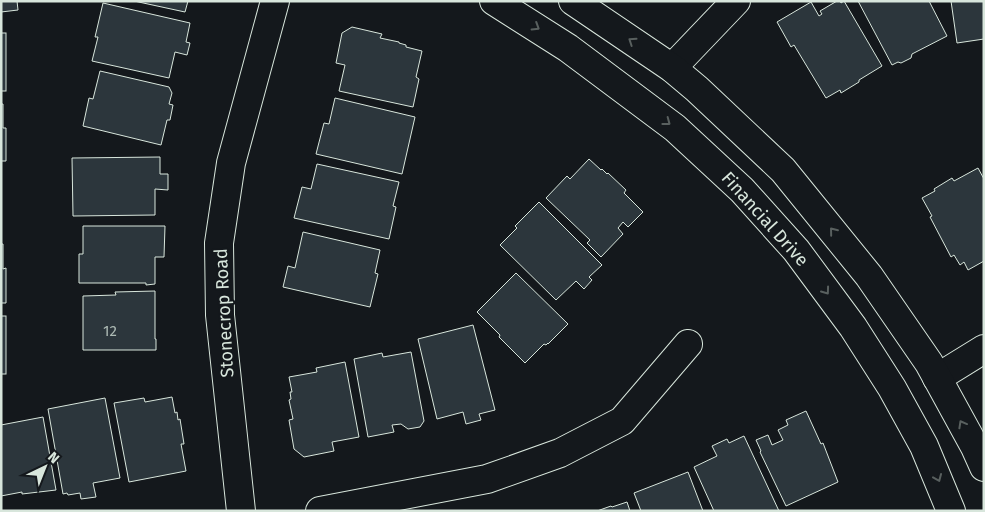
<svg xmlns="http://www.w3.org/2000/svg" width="985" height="512" font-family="'Fira Sans',sans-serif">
<rect width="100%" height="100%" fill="#14181c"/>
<!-- building -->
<g fill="#2c363c" stroke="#d8e6dc">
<path d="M1,1h16l1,9 -17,2z"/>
<path d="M134,1h54l-3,11z"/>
<path d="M837,1h3l1,2 3,-2 38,65 -23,14v2l-18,11 -1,-3 -14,8 -32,-53 -3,2 -14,-25 34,-20 8,14 3,-2 -2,-3z"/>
<path d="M858,1h71l18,35 -35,18 -1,4 -10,5 -3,-1 -6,3z"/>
<path d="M951,1h33v38l-27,4z"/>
<path d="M103,3l87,20 -4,19 4,1 -3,12 -12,-3 -6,26 -77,-17 6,-24h-3z"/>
<path d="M352,27l30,7 -2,4 19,4v1l7,2v2l16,4 -6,26 3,2 -6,28 -74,-16 6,-26 -9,-2 6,-30z"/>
<rect x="1" y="33" width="5" height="58"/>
<path d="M100,71l69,16 3,6 -3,11 4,1 -3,15h-3l-6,25 -78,-19 6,-28 4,1z"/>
<path d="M335,98l80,19 -13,57 -86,-20 8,-31 5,1z"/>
<path d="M1,104h2v24h3v33h-5z"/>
<path d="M160,157v17h8v16l-13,-1v26l-82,1 -1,-58z"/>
<path d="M589,159l12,11 1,-1 5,5 1,-1 18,17 -2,3 19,19 -15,15 -5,-5 -5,6 5,6 -22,23 -14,-14 3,-3 -44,-42 21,-22 3,3z"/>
<path d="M317,164l82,18 -6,24 3,1 -7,32 -95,-21 8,-31 9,2z"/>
<path d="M978,168l6,11v82l-16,9 -4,-8 -4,3 -6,-10 -3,2 -21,-40 2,-1 -10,-18 13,-7 -1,-2 18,-11 2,3z"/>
<path d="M539,202l63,63 -13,12 3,3 -8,9 -8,-8 -20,19 -56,-55 17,-17 -2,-2z"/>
<path d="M83,226h82l-1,31h-9v27l-9,1v-2h-67v-29h4z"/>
<path d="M303,232l77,18 -5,23 3,1 -8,33 -87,-20 5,-21 7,2z"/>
<path d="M1,244h2v25l3,-1v35h-5z"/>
<path d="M516,273l52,51 -20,20v-1l-2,2 -2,-1 -19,19 -26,-26 1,-2 -23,-23z"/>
<path d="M155,291v48h1v11h-73v-54l33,-1 -1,-3z"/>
<rect x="1" y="316" width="5" height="58"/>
<path d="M473,325l22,85 -16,4 2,6 -15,4 -3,-12 -26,7 -19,-80z"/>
<path d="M411,352l13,69 -4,6 -12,2 -7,-5 -9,1 2,7 -26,5 -14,-78 28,-6 1,4z"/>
<path d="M345,362l14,75 -27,5 2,9 -30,6 -10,-8 -5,-29 4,-1 -4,-19 2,-1 -1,-7h2l-3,-15 28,-5 -1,-4z"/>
<path d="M172,397l3,16 2,-1 1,8 2,-1 4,25h-3l5,27 -57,11 -15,-79 30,-5 1,4z"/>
<path d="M105,398l15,80 -27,5 3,14 -15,2 -1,-6 -12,2 -1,-2 -4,1 -15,-85z"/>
<path d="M806,411l15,33 2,-1 15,39 -52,24 -26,-54 1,-1 -5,-11 12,-5 4,10 11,-5 -5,-10 10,-5 -2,-5z"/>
<path d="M43,417l13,73 -34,4v-2l-21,4v-71z"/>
<path d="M744,436l35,75h-65l-20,-44 23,-11 -5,-10 15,-7 2,4z"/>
<path d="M688,472l15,39h-62l-7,-18z"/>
<path d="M627,502l3,9h-33l14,-5 1,1z"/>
</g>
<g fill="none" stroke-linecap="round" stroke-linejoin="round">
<defs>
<g id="street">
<path d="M672,68l64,-67"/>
<path d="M937,378l47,-29"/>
<path d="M241,511l-21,-196 -1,-72 12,-80 44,-162"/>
<path d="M320,511l167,-32 73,-26 62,-32 66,-77"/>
</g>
<g id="secondary">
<path d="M494,1l74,47 107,80 67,62 54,60 57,77 39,61 32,58 27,65"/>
<path d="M573,1l99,67 25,21 86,81 86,106 60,87 46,84 9,20"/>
</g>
</defs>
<!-- street casing -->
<use href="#street" stroke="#d8e6dc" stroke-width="30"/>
<!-- secondary casing -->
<use href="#secondary" stroke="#d8e6dc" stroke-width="30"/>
<!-- street -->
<use href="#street" stroke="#14181c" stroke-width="28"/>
<!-- secondary -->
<use href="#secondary" stroke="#14181c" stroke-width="28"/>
</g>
<!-- one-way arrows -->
<defs><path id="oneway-chevron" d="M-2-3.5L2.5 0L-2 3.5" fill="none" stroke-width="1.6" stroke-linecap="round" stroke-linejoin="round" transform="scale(1.25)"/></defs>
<g stroke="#59605f">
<use href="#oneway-chevron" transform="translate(536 27) rotate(32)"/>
<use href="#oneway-chevron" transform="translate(632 41) rotate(-146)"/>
<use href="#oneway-chevron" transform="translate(667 122) rotate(37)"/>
<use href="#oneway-chevron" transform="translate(833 231) rotate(-129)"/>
<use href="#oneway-chevron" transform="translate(826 291) rotate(54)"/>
<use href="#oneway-chevron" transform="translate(962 424) rotate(-119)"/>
<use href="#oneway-chevron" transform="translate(938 478) rotate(67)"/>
</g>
<g text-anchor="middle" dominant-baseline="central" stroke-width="4" stroke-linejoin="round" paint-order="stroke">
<!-- number labels -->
<g font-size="15" fill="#adbab4">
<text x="110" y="331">12</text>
</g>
<!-- street labels -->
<g font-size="18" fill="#d8e6dc" stroke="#14181c">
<text transform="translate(765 219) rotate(48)">Financial Drive</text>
<text transform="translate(224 313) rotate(-93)">Stonecrop Road</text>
</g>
</g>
<!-- border -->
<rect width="985" height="512" fill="none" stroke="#d8e6dc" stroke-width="5"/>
<!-- north arrow -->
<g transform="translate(45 467) rotate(43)" stroke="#14181c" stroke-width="4" paint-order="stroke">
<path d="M0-4L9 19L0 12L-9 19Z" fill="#d8e6dc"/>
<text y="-8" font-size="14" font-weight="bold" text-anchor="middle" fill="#d8e6dc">N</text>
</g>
</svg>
